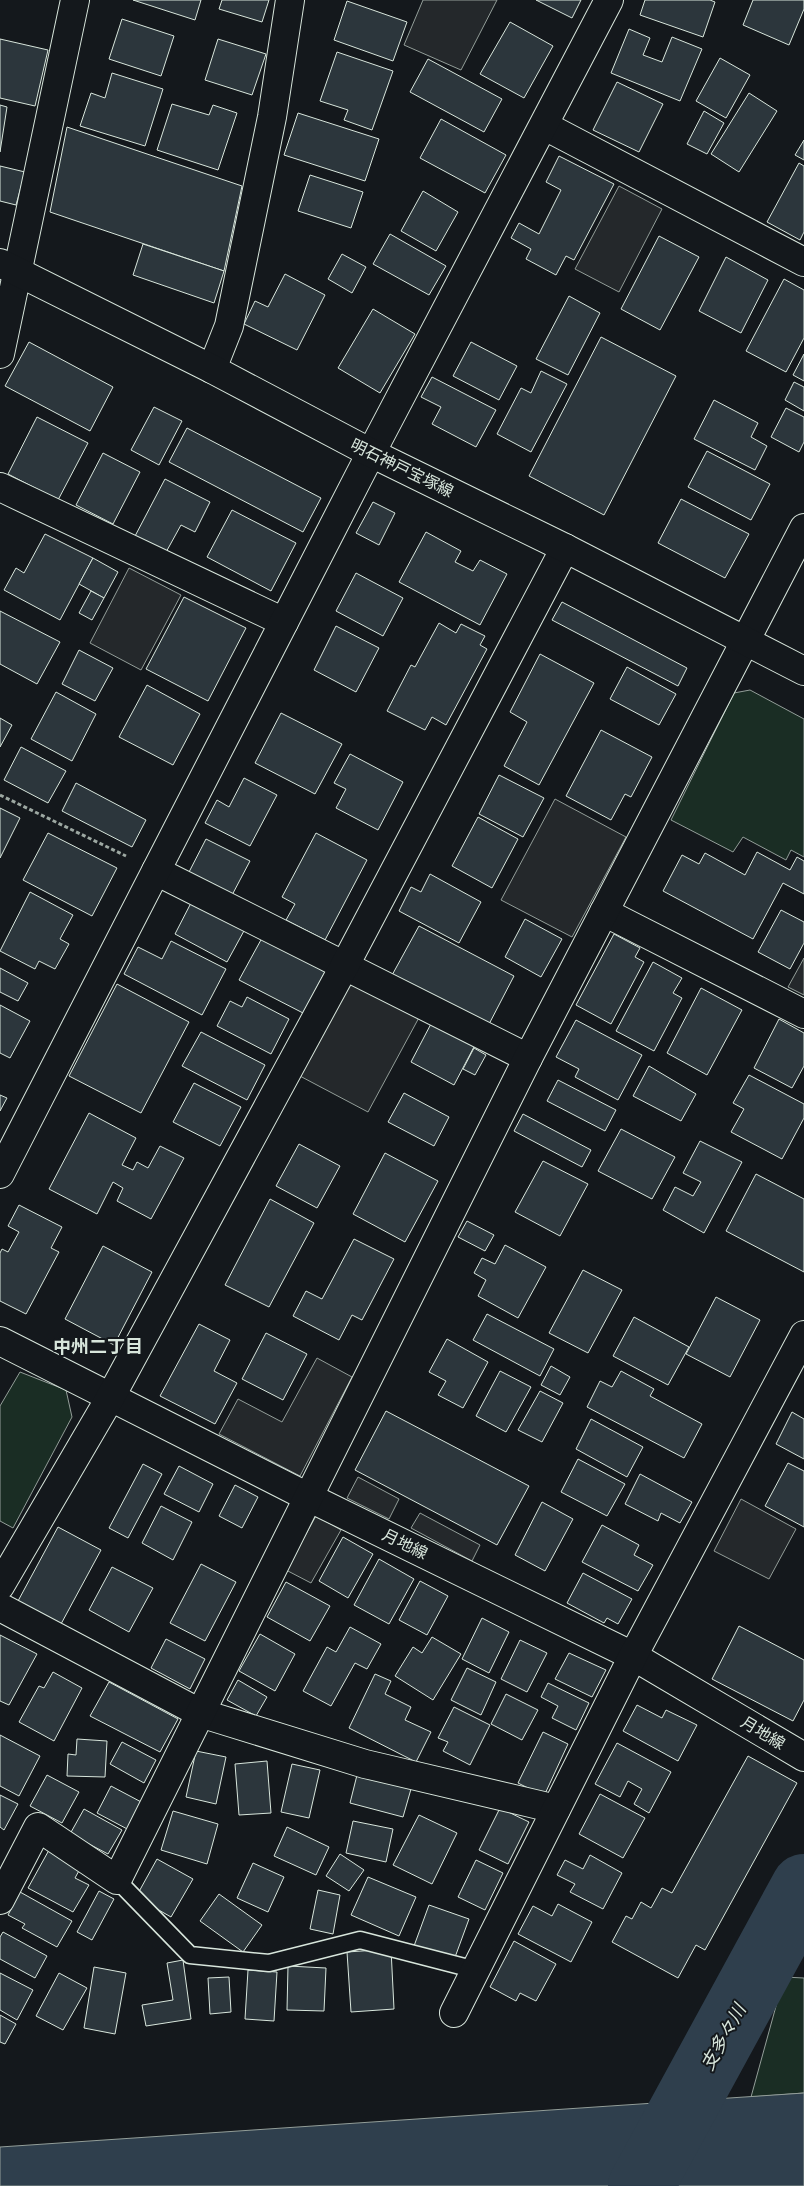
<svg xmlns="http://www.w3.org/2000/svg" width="804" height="2186" font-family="'Public Sans','Noto Sans JP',sans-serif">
<rect width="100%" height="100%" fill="#14181c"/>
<!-- green -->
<g fill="#1a2d24" stroke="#939e99">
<path d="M750,690l54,29v138l-13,-7 -5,10 -43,-23 -10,15 -62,-32 63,-127z"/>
<path d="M20,1372l46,18 6,27 -59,111 -13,-7v-115z"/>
<path d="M784,1977l20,1v115l-53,4z"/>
</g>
<!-- parking -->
<g fill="#24282b" stroke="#939e99">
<path d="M423,0h74l-36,70 -57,-25z"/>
<path d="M619,186l43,23 -43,83 -44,-23z"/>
<path d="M129,568l52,27 -40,75 -51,-27z"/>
<path d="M555,799l71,38 -54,100 -71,-37z"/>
<path d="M804,958v37l-16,-8z"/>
<path d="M352,975l70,37 -54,100 -70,-37z"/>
<path d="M317,1358l35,19 -52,99 -81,-42 19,-35 44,23z"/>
<path d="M358,1477l41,22 -10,20 -42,-21z"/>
<path d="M741,1499l55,30 -27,50 -55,-28z"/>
<path d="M420,1513l60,32 -8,16 -61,-33z"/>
<path d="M316,1516l25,14 -30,53 -25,-13z"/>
</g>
<!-- water -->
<path fill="#2f3f4d" stroke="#939e99" d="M804,2093v93h-804v-39z"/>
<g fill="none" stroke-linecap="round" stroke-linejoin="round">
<!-- river -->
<path stroke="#2f3f4d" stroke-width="66" d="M641,2186l163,-299"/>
</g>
<!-- building -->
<g fill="#2c363c" stroke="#d8e6dc">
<path d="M133,0h68l-6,20z"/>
<path d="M222,0h47l-7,22 -43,-13z"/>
<path d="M536,0h45l-9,18z"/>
<path d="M645,0h65l5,2 -12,35 -63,-22z"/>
<path d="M753,0h51v9l-15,36 -46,-20z"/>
<path d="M347,1l60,21 -14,39 -59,-21z"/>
<path d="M122,19l52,17 -13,40 -52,-17z"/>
<path d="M510,22l43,24 -29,52 -44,-24z"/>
<path d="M629,29l21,9 -7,17 19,7 10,-25 30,12 -22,52 -69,-28z"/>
<path d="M0,39l48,11 -13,56 -35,-8z"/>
<path d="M218,39l48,15 -14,41 -47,-15z"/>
<path d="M337,52l56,19 -21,59 -28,-10 4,-10 -28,-9z"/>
<path d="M720,58l30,17 -24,43 -30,-17z"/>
<path d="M428,59l74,40 -18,33 -74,-40z"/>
<path d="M112,73l51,16 -18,57 -65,-20 11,-33 14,5z"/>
<path d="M617,82l46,22 -24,48 -46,-22z"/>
<path d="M749,93l28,18 -38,61 -28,-18z"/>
<path d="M172,104l37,11 4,-10 24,8 -19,57 -61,-20z"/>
<path d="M0,105l7,2 -7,45z"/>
<path d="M704,111l20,12 -17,31 -20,-10z"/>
<path d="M298,113l81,26 -14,42 -81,-26z"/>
<path d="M441,119l65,36 -21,38 -65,-35z"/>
<path d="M67,127l175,59 -18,85 -174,-59z"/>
<path d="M804,140v20l-9,-5z"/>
<path d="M559,156l55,28 -40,76 -8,-4 -10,19 -30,-16 5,-10 -20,-11 8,-15 20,11 22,-44 -15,-8z"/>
<path d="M799,163l5,3v66l-4,8 -33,-18z"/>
<path d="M0,166l25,6 -9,33 -16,-4z"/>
<path d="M310,175l53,17 -12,36 -53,-17z"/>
<path d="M423,191l35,21 -22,39 -35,-20z"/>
<path d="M390,234l56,32 -17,29 -56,-31z"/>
<path d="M659,236l40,21 -39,73 -39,-21z"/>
<path d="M143,244l81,27 -10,32 -81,-28z"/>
<path d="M342,254l24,13 -14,26 -24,-14z"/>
<path d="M726,257l42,23 -27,53 -42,-22z"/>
<path d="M285,274l40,21 -28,55 -53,-26 11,-23 13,6z"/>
<path d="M784,279l20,11v48l-18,34 -40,-21z"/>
<path d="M569,296l31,17 -32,62 -32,-16z"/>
<path d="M373,309l42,25 -35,59 -42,-25z"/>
<path d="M601,337l75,39 -72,139 -75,-39z"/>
<path d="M29,342l84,45 -23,44 -85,-45z"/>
<path d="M471,342l46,24 -18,34 -46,-24z"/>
<path d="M804,354v27l-11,-6z"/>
<path d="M541,371l26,13 -36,68 -34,-18 24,-46 10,5z"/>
<path d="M432,377l64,33 -20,37 -44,-23 9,-17 -20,-10z"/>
<path d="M794,382l10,5v24l-19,-11z"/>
<path d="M714,400l44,23 -7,14 16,9 -12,24 -61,-31z"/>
<path d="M154,407l28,14 -23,44 -28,-15z"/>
<path d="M786,408l18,9v25l-5,10 -28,-15z"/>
<path d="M37,417l51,26 -30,57 -50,-26z"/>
<path d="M187,428l134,70 -18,34 -134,-70z"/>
<path d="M707,451l63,33 -19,36 -63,-33z"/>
<path d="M103,453l37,19 -27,52 -37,-19z"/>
<path d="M165,479l45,23 -15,30 -14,-7 -16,29 -31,-16z"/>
<path d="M681,499l68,35 -24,44 -67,-35z"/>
<path d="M373,502l22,11 -16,32 -23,-12z"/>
<path d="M232,510l64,33 -25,48 -64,-34z"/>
<path d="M426,532l35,19 -6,11 18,9 7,-11 27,14 -27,51 -81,-43z"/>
<path d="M45,534l48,24 -33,62 -56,-30 12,-22 8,5z"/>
<path d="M93,558l25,14 -14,26 -25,-14z"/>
<path d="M356,573l47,25 -20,38 -47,-25z"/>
<path d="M91,591l13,7 -12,22 -13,-7z"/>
<path d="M184,597l62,31 -38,73 -62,-32z"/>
<path d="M562,602l125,66 -9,18 -126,-66z"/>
<path d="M0,611l60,31 -23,42 -37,-20z"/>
<path d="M439,623l17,10 5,-9 24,12 -5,9 7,4 -41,76 -14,-8 -7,13 -38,-19 24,-46 4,2z"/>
<path d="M336,626l43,22 -23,44 -42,-22z"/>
<path d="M79,650l34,18 -18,33 -33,-17z"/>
<path d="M540,654l54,29 -55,102 -35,-19 23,-44 -17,-10z"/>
<path d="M627,667l49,27 -17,31 -49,-26z"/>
<path d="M147,685l53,29 -27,51 -54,-28z"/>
<path d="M56,692l40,22 -24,47 -41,-22z"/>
<path d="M281,713l61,31 -27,50 -60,-31z"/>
<path d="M0,718l12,7 -12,22z"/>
<path d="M601,730l51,27 -21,40 -6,-3 -14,26 -45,-24z"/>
<path d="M21,747l45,24 -18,32 -44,-23z"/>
<path d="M350,754l53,28 -25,48 -42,-22 10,-19 -12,-6z"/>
<path d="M499,775l45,23 -21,39 -44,-23z"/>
<path d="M244,778l33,17 -27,51 -45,-23 12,-23 12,7z"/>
<path d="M76,783l70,37 -14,27 -70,-36z"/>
<path d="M0,808l20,10 -20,40z"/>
<path d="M478,817l40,22 -26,49 -40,-22z"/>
<path d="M48,833l69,35 -25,48 -69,-36z"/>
<path d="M316,833l51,27 -42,80 -39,-20 9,-16 -13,-7z"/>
<path d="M206,839l44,22 -19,36 -43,-23z"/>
<path d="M757,852l33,18 7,-13 7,4v33l-21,-11 -30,56 -90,-48 19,-36 17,9 6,-11 40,22z"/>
<path d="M430,874l51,28 -22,41 -60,-32 12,-24 10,5z"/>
<path d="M30,892l43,23 -13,24 9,5 -14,25 -16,-8 -4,8 -35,-18z"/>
<path d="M192,901l53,28 -18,33 -52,-28z"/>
<path d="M781,910l23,12v21l-14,26 -32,-17z"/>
<path d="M525,919l37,20 -21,38 -36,-20z"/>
<path d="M419,926l95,50 -27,52 -96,-51z"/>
<path d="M614,934l26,14 -5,9 9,5 -33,62 -35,-19z"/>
<path d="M262,938l63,34 -22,41 -64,-33z"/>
<path d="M171,941l55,28 -24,46 -78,-41 14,-27 24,12z"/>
<path d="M653,962l29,16 -9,15 9,5 -28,53 -38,-20z"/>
<path d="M0,968l28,15 -10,18 -18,-9z"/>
<path d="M117,984l72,38 -48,91 -72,-37z"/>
<path d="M701,988l41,22 -35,65 -40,-22z"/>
<path d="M247,997l42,22 -18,35 -54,-28 13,-25 12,6z"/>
<path d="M0,1005l30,16 -20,37 -10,-5z"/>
<path d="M779,1019l25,14v33l-12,22 -38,-20z"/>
<path d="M433,1020l43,23 -22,42 -43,-23z"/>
<path d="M576,1020l66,35 -24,45 -43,-23 4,-8 -23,-12z"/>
<path d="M201,1032l64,33 -18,35 -65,-34z"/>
<path d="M474,1048l12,7 -11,20 -12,-6z"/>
<path d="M649,1066l47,28 -15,27 -48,-25z"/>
<path d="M749,1075l55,29v14l-22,41 -51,-27 13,-23 -11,-6z"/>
<path d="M558,1080l58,30 -11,21 -58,-30z"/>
<path d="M194,1083l47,24 -21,39 -47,-24z"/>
<path d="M404,1093l45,24 -15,29 -46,-24z"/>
<path d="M0,1095l7,3 -7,13z"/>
<path d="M89,1113l47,25 -14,27 11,5 4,-8 11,6 12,-22 24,12 -33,61 -34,-18 6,-13 -10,-6 -16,32 -48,-25z"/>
<path d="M523,1114l68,36 -9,17 -68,-36z"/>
<path d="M621,1129l54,28 -23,42 -54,-28z"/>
<path d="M700,1141l42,21 -38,71 -41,-23 12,-23 18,9 8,-14 -18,-9z"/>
<path d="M299,1144l41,22 -23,42 -41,-22z"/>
<path d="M385,1153l53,28 -33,61 -52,-28z"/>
<path d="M543,1161l45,23 -28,52 -45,-24z"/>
<path d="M756,1174l48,25v73l-78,-41z"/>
<path d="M270,1199l44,24 -45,84 -44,-22z"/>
<path d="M19,1205l43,22 -11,21 8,4 -33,62 -26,-13v-48l2,-4 6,3 11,-20 -11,-6z"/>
<path d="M467,1221l27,14 -9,16 -27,-14z"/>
<path d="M354,1239l40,20 -32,61 -10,-5 -13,25 -46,-24 13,-25 16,8z"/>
<path d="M505,1245l41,22 -28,51 -40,-22 8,-16 -12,-7 8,-15 13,6z"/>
<path d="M103,1246l49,26 -38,73 -49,-26z"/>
<path d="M583,1270l39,20 -34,63 -39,-20z"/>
<path d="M716,1297l44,23 -30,57 -44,-23z"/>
<path d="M487,1314l67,35 -14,27 -67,-36z"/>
<path d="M634,1317l55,30 -21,38 -55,-29z"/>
<path d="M199,1324l31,16 -16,31 23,12 -22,41 -55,-28z"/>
<path d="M266,1333l41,21 -24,46 -41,-21z"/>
<path d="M447,1339l41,23 -25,46 -25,-13 8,-14 -17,-9z"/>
<path d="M551,1366l19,11 -10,18 -19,-10z"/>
<path d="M500,1371l31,16 -25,45 -30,-16z"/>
<path d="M621,1371l33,18 -4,7 52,28 -18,34 -97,-51 13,-26 12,6z"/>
<path d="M540,1391l23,12 -21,39 -24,-12z"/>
<path d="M386,1411l143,75 -32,59 -142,-75z"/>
<path d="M792,1412l12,7v40l-28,-15z"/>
<path d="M591,1419l52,28 -16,30 -51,-28z"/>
<path d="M578,1459l47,25 -18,32 -46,-24z"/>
<path d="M788,1463l16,8v56l-39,-21z"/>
<path d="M143,1464l19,10 -34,64 -19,-10z"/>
<path d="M179,1466l34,18 -14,28 -35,-18z"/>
<path d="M640,1474l52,28 -12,21 -19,-10 -3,8 -33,-17z"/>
<path d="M235,1485l23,12 -16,31 -23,-12z"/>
<path d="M542,1502l31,17 -28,52 -30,-16z"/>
<path d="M161,1506l31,16 -19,38 -31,-17z"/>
<path d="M602,1525l37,20 -5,10 19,10 -15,26 -56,-29z"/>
<path d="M58,1527l43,23 -40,74 -43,-23z"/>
<path d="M343,1537l30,17 -25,44 -29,-17z"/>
<path d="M379,1559l35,20 -25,45 -35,-19z"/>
<path d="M201,1564l35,18 -31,59 -35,-18z"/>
<path d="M112,1567l41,21 -24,44 -40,-22z"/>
<path d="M583,1573l49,26 -14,25 -11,-6 -3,5 -37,-20z"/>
<path d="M420,1581l28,15 -21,39 -28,-15z"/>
<path d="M286,1582l44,24 -20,35 -43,-24z"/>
<path d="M482,1618l27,14 -20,41 -27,-14z"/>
<path d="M739,1626l65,34v40l-11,21 -81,-42z"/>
<path d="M350,1627l31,17 -14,25 -12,-6 -24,43 -28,-15 24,-44 9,5z"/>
<path d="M260,1634l35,20 -20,37 -36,-20z"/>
<path d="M0,1635l37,19 -28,51 -9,-4z"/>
<path d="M432,1637l29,17 -28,46 -38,-24 18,-29 9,6z"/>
<path d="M166,1639l39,20 -15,30 -39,-21z"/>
<path d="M520,1640l27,13 -20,39 -26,-13z"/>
<path d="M569,1653l37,17 -14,27 -37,-18z"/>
<path d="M467,1668l29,14 -15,33 -30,-15z"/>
<path d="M53,1672l29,16 -28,53 -35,-19 20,-36 5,2z"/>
<path d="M375,1674l16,7 -6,13 26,13 -6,13 26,12 -15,30 -67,-34z"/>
<path d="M238,1680l29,17 -11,19 -29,-16z"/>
<path d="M109,1682l69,37 -18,33 -70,-36z"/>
<path d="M548,1683l41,20 -13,27 -24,-12 6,-12 -17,-9z"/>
<path d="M506,1694l32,16 -16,30 -31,-16z"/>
<path d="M637,1705l25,13 4,-8 31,15 -19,36 -55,-30z"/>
<path d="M454,1707l36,18 -20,40 -27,-14 5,-9 -10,-4z"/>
<path d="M543,1732l25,12 -24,52 -26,-13z"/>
<path d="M0,1735l40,21 -21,40 -19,-10z"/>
<path d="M77,1739l30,2 -2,36 -38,-1 1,-22 8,1z"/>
<path d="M122,1742l34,18 -12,23 -34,-19z"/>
<path d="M617,1743l54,29 -22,41 -15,-9 8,-15 -14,-8 -8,16 -25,-13z"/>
<path d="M196,1751l30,6 -10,47 -30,-7z"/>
<path d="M748,1756l49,27 -92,167 -9,-5 -18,33 -66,-36 14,-26 6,3 9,-17 10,6 11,-20 10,5z"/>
<path d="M267,1761l4,52 -32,2 -4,-51z"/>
<path d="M292,1764l28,6 -11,48 -28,-6z"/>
<path d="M47,1775l32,17 -17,31 -32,-17z"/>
<path d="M357,1775l54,14 -8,28 -53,-14z"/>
<path d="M111,1786l34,18 -14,27 -34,-18z"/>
<path d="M600,1794l45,24 -22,40 -44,-24z"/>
<path d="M0,1795l18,9 -14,26 -4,-3z"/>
<path d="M500,1808l29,14 -21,42 -29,-14z"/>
<path d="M84,1809l38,21 -14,24 -38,-20z"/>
<path d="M173,1811l45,13 -11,40 -46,-14z"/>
<path d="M419,1815l38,18 -25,51 -39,-19z"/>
<path d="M353,1821l40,8 -7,33 -40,-9z"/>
<path d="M287,1827l42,20 -13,28 -42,-19z"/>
<path d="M49,1850l32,17 -6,11 14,7 -16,27 -45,-24z"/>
<path d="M340,1854l24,16 -15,21 -23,-15z"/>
<path d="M590,1855l32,18 -19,36 -33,-17 5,-8 -18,-9 8,-15 18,9z"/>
<path d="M157,1859l36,20 -22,38 -35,-20z"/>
<path d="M476,1860l27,13 -18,37 -27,-13z"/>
<path d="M253,1863l31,14 -16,35 -31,-14z"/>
<path d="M368,1877l48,20 -17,39 -48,-21z"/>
<path d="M318,1890l22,5 -7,39 -23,-5z"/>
<path d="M99,1891l15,8 -22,41 -15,-8z"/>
<path d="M20,1892l52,29 -15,26 -35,-19 3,-4 -17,-9z"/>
<path d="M219,1894l43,31 -19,27 -43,-31z"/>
<path d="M558,1904l34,18 -21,40 -53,-28 15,-28 19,10z"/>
<path d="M429,1905l40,14 -15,41 -40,-14z"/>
<path d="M3,1932l44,24 -12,22 -35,-19v-22z"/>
<path d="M514,1941l42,23 -20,37 -16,-8 -4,8 -26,-14z"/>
<path d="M391,1949l3,60 -43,3 -4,-60z"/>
<path d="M183,1960l8,59 -45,7 -4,-21 31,-5 -6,-37z"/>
<path d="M288,1966l38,2 -2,43 -37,-1z"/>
<path d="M94,1967l32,6 -11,61 -31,-6z"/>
<path d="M248,1970l29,2 -3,49 -29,-2z"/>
<path d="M0,1973l33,17 -16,30 -17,-10z"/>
<path d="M59,1973l28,15 -24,42 -27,-14z"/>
<path d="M229,1977l2,35 -21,2 -2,-36z"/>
<path d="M0,2015l16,9 -11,20 -5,-2z"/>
</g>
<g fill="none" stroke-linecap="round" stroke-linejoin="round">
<defs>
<path id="lane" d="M117,1880l73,75 79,8 91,-23 116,30"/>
<g id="street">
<path d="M545,126l259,136"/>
<path d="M0,354l75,-354"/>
<path d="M212,369l17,-43 43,-209 18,-117"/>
<path d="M0,487l284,135"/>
<path d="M156,871l372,187"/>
<path d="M604,912l200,102"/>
<path d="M0,1174l371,-721 238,-453"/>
<path d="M0,1341l308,156 325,159 171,101"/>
<path d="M0,1586l110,-188 235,-433 220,-417"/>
<path d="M0,1607l200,106 165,51 191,45"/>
<path d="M0,1900l38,-73 79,53 411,-822 276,-530"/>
<path d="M454,2013l179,-357 171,-321"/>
</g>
<path id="primary" d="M0,263l212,106 159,84 194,95 239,123"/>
</defs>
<!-- lane casing -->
<use href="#lane" stroke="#d8e6dc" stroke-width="19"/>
<!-- street casing -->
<use href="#street" stroke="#d8e6dc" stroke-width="30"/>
<!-- primary casing -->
<use href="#primary" stroke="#d8e6dc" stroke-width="30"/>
<!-- path -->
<path stroke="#9da8a2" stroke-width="3" stroke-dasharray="4 2.5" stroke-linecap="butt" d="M0,795l126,61"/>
<!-- lane -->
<use href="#lane" stroke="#14181c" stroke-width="16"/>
<!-- street -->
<use href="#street" stroke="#14181c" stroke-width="28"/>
<!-- primary -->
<use href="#primary" stroke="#14181c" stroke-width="28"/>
</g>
<g text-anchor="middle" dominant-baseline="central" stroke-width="4" stroke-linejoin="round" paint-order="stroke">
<!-- street labels -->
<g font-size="16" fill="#d8e6dc" stroke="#14181c">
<text transform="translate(402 468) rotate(26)">明石神戸宝塚線</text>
<text transform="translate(405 1544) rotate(26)">月地線</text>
<text transform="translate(763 1733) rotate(31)">月地線</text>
</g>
<!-- neighbourhood labels -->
<g font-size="18" font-weight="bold" fill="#d8e6dc" stroke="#14181c">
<text x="98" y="1346">中州二丁目</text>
</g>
<!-- water labels -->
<g font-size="18" font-style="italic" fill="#d8e6dc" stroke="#14181c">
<text transform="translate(723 2037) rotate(-61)">支多々川</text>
</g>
</g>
</svg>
